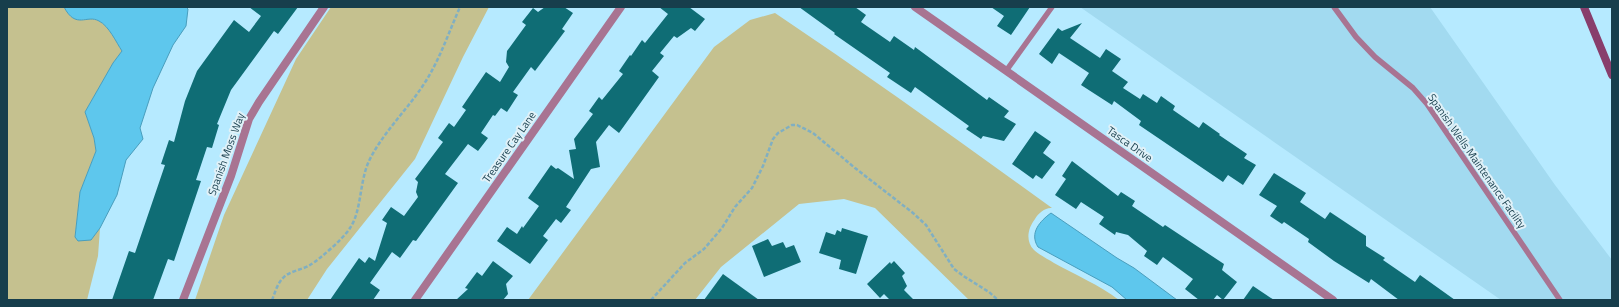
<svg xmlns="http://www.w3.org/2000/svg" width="1619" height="307" font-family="'Titillium Web',sans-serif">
<rect width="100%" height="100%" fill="#b6eaff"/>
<!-- built -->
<path fill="#a2daf0" d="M1080,7h350l125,178 57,75v40h-111z"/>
<!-- green -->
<g fill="#c5c18f">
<path d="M7,7h57c12,23 23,7 35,14 10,5 17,21 23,30l-9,12 -28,49 9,26 2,13 -16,41 -5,45 16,3 9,-12 -2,28 -11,44h-80z"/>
<path d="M331,7h158l-26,50 -48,102 -88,110 -20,31h-112l29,-85 72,-156z"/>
<path d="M775,13c94,63 186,129 277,195 -6,-1 -14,5 -17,11 -7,9 -10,22 -1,31 5,5 14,9 20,13 22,12 45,22 65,37h-150l-94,-92 -31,-9 -45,5 -78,63 -26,33h-167l186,-253 36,-27z"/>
</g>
<!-- water -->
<g fill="#5ec7ed" stroke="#499ebd">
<path d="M64,7h122l2,2 -2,17 -13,19 -20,43 -13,40 3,11 -17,21 -9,35 -17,33 -9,12 -13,1 -3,-4 5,-45 16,-41 -2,-13 -9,-26 28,-49 9,-12c-6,-9 -13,-25 -23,-30 -12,-7 -23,9 -35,-14z"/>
<path d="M1051,213l66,45 17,10 43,32h-50l-15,-13 -74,-40c-9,-14 2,-26 13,-34z"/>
</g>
<!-- building -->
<g fill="#0f6d75">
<path d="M249,7h49l-20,27 -4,-3 -43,59 -14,34 2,1 -7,23 -5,-1 -11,33 5,1 -27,80 -6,-2 -15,41h-41l17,-49 6,2 30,-88 -4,-1 8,-24 5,2 11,-41 12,-30 37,-51 15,12 12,-16z"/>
<path d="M545,7h19l9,6 -11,16 3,2 -30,40 -4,-4 -18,25 5,3 -11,17 -6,-4 -6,8 -2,-1 -12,18 7,5 -10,13 -10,-7 -23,30 13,9 -26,36 -16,22 -3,-1 -13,18 -8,-6 -22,31 10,7 -7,10h-43l29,-42 6,5 4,-6 6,4 12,-38 -5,-3 9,-13 13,9 14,-19 -2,-5 2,-10 -3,-3 28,-37 -5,-4 11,-15 5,4 12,-17 -4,-3 24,-35 14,10 9,-15 -3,-5 1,-11 19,-26 -4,-3 11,-14 5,4z"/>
<path d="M659,7h30l16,12 -10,12 -4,-3 -14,10 -3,-2 -14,17 4,3 -12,15 7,6 -40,56 -10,-8 -13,17 4,25 -9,2 -25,38 5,3 -10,13 -5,-4 -13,17 5,4 -18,24 -33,-23 10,-14 10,7 5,-8 1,2 16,-22 -11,-8 23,-33 5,4 2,-1 16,11 -5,-29 7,-1 -2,-10 19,-25 -4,-3 10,-14 3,3 21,-26 -4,-3 11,-16 1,1 11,-16 3,3 23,-29z"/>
<path d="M799,7h56l11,8 -5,7 29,20 4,-6 20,14 1,-3 72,53 2,-3 20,14 -5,6 12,7 -12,17 -21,-5 -2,3 -15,-10 3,-3 -54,-39 -4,6 -24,-16 3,-4 -56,-39 1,-1z"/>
<path d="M991,7h39l-19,28 -14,-9 7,-10z"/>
<path d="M1082,23l-12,15 30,20 6,-9 15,10 -9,12 16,11 -5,6 17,11 3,-5 14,9 4,-7 14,10 -2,4 26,18 4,-6 17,12 -1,1 28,19 -3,4 12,7 -13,20 -15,-10 -5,7 -84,-57 2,-4 -27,-20 -2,4 -31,-20 8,-12 -30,-20 -7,11 -13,-10 19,-26 4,3z"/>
<path d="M1035,131l16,11 -8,11 12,9 -13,17 -6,-4 -3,4 -21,-15z"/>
<path d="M1072,161l46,35 3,-4 14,9 -3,5 31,21 2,-2 59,39 -2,6 15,12 -14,18 -6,-5 -4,5h-14l-14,-11 8,-10 -30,-22 -6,8 -13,-9 3,-5 -19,-16 -12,-3 -1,3 -16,-11 5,-7 -23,-15 -5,7 -21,-14 11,-16 -4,-3z"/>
<path d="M1274,173l32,20 -6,9 25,17 5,-7 36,24v10l19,12 -2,2 32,22 5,-7 35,25h-56l-28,-21 -2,4 -35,-22 -26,-19 1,-3 -25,-17 -2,2 -12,-8 7,-10 -18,-11z"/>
<path d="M842,228l26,8 -12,38 -17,-5 2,-9 -22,-7 7,-21 9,3 2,-5 4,2z"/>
<path d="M768,239l4,7 11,-4 3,6 8,-3 7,17 -37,15 -12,-31z"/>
<path d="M493,261l20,15 -7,8 2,10 -5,6h-47l12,-11 -3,-1 12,-16 5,4z"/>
<path d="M894,261l11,12 -3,3 5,10 -3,4 10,10h-24l-6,-6 -4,4 -13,-14 23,-22 1,2z"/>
<path d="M723,274l36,26h-55z"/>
<path d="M1253,286l21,14h-31z"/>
</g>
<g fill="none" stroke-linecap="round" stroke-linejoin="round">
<!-- path -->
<g stroke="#80afc2" stroke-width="2.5" stroke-dasharray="4 2" stroke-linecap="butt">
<path d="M272,300c3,-7 5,-16 11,-22 6,-7 19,-8 27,-13 10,-6 34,-27 40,-37 12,-18 9,-45 19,-67 13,-27 36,-49 53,-74 17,-25 26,-53 38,-80"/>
<path d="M651,300l34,-37 19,-14 18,-21 13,-21 17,-19 11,-22 10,-27 5,-6 14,-8h5l16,8 42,35 58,45 13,12 28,44 11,8 24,15 9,8"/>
</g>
<!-- lane -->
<g stroke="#a87492" stroke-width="5.5">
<path d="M1334,7l22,30 19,20 38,31 14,16 133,196"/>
<path d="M1006,71l46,-64"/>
</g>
<!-- street -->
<g stroke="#a87492" stroke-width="8">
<path d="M915,7l418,293"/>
<path d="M183,300l48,-124 18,-57 10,-17 65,-95"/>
<path d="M415,300l206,-293"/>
</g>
<!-- secondary -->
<path stroke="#883e6c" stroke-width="8" d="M1584,7l28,68"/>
</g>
<g text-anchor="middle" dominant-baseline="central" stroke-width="4" stroke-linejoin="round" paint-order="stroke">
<!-- street labels -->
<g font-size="11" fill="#173e4c" stroke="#e0f1f8">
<text transform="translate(1130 144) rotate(35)">Tasca Drive</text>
<text transform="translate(509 147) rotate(-55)">Treasure Cay Lane</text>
<text transform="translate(226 154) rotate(-70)">Spanish Moss Way</text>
<text transform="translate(1477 161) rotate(55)">Spanish Wells Maintenance Facility</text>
</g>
</g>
<!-- border -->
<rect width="1619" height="307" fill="none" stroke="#173e4c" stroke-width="16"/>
</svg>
